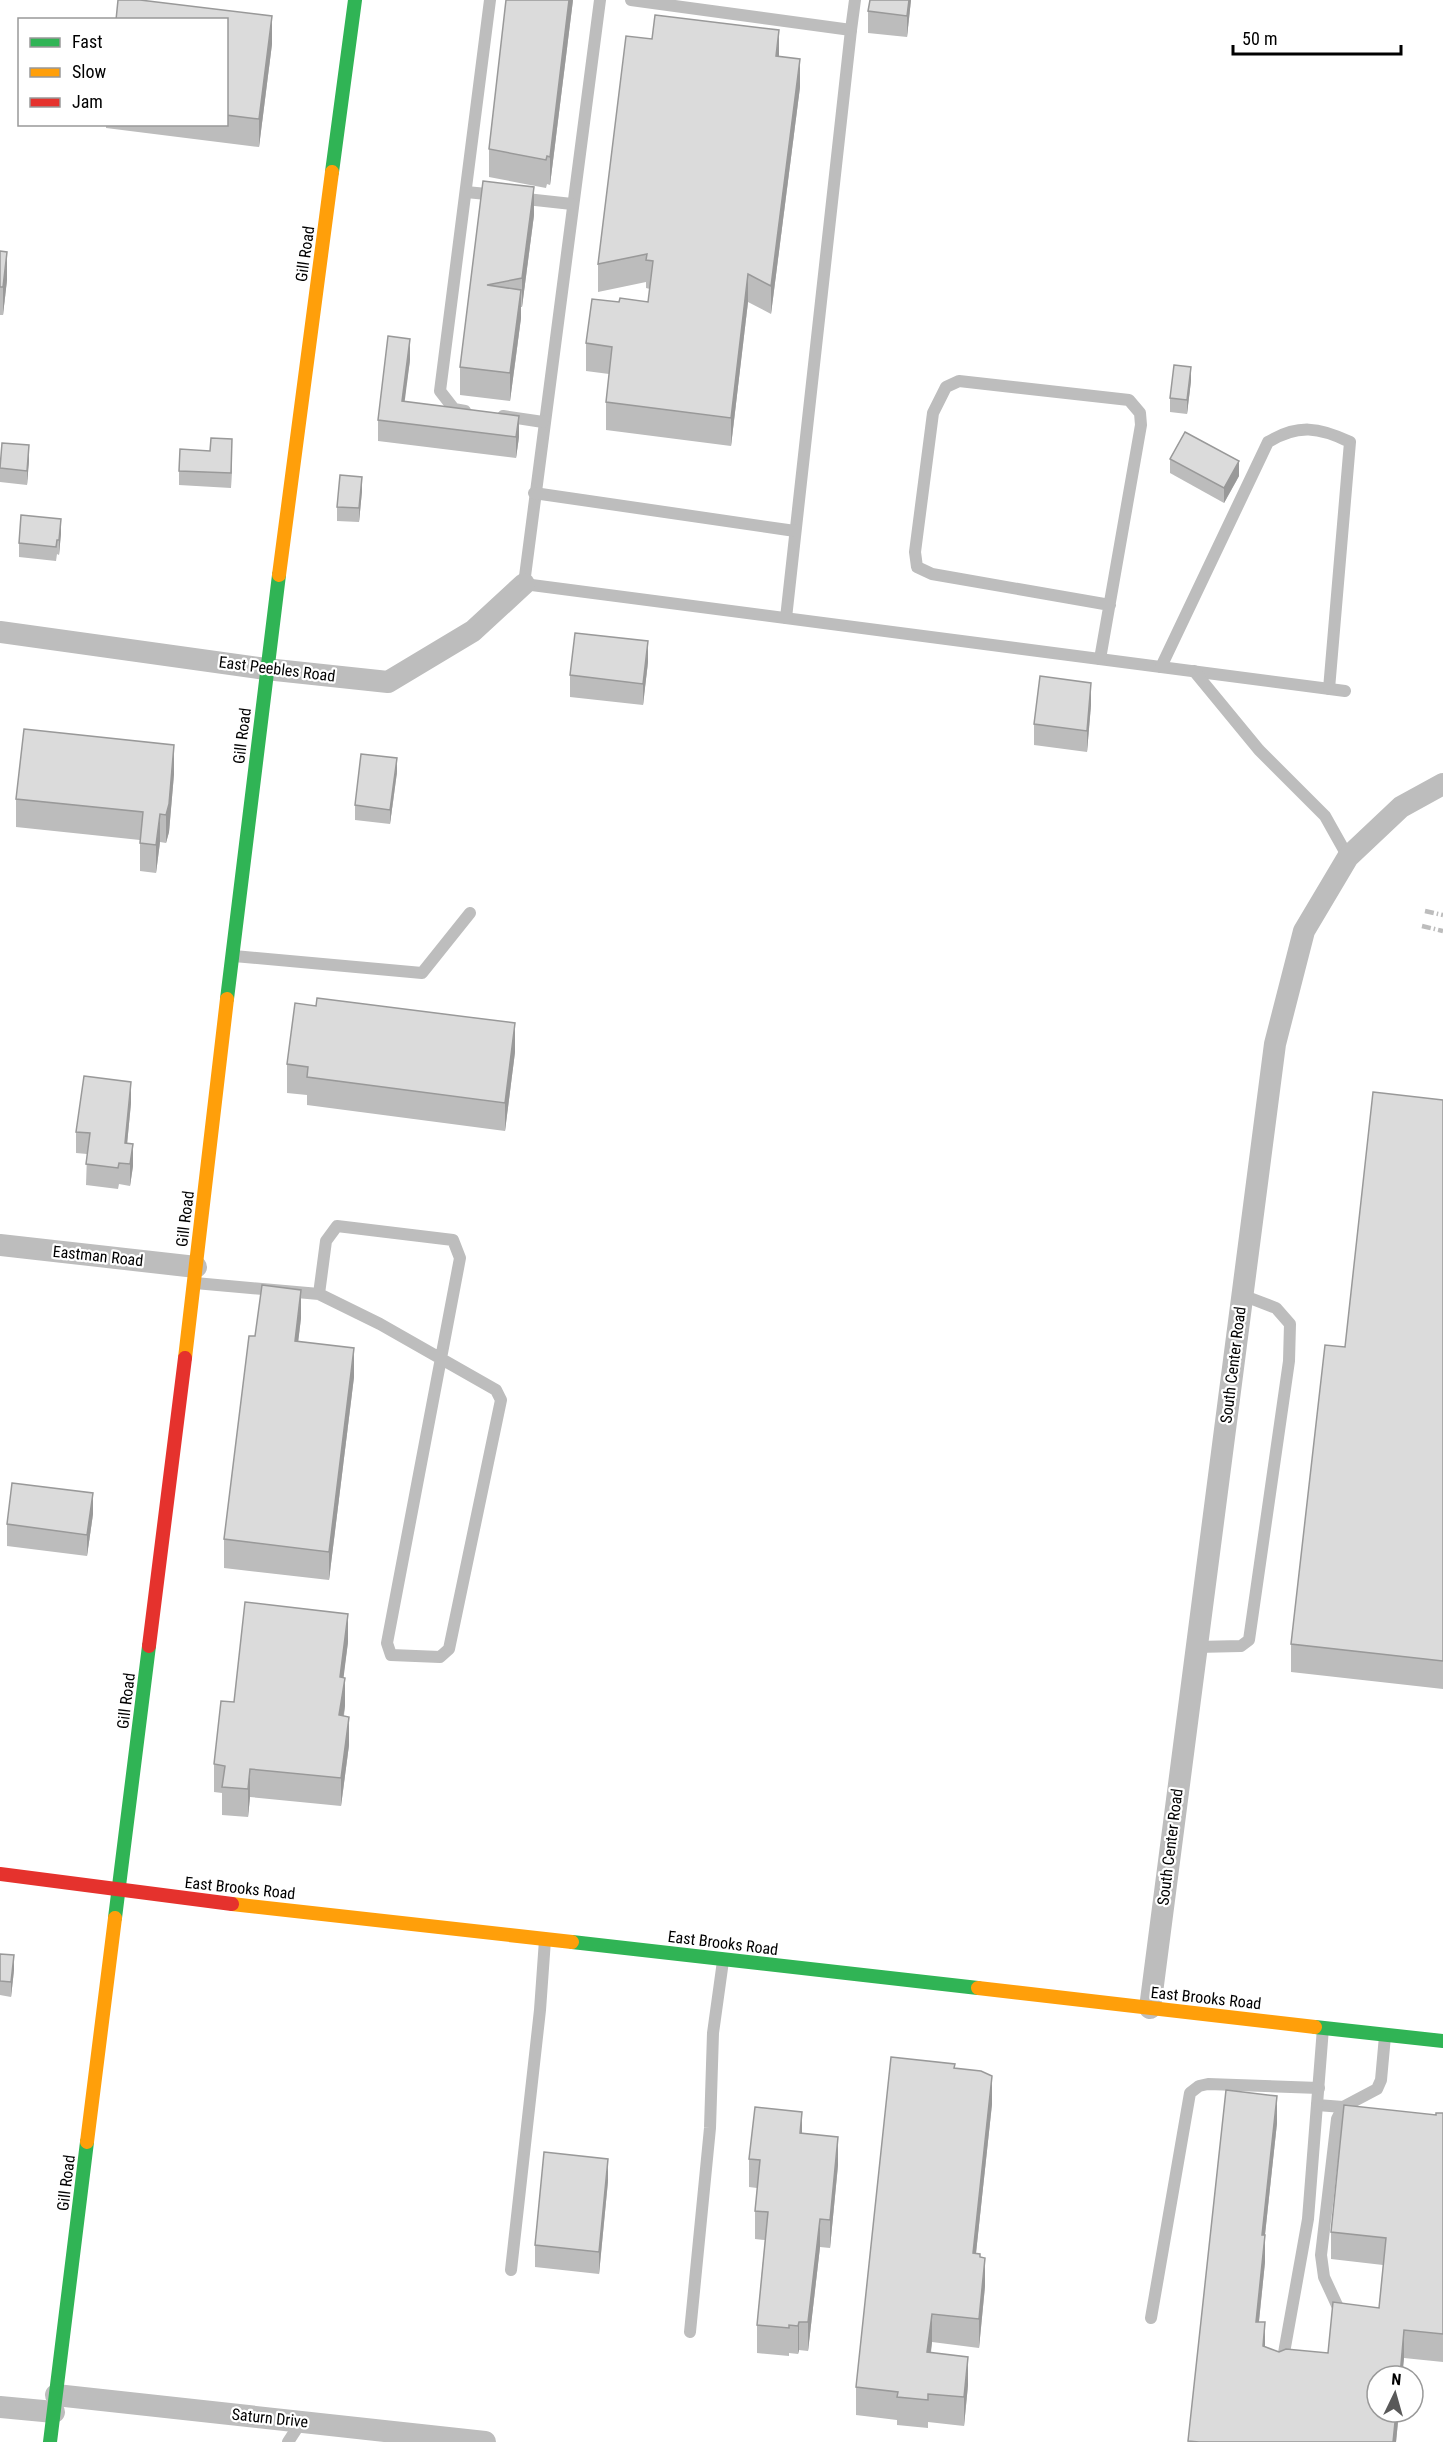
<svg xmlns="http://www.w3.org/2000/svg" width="1443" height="2442" font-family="'Roboto Condensed',sans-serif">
<rect width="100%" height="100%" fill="#fff"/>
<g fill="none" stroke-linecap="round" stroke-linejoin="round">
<!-- lane -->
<g stroke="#bdbdbd" stroke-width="12">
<path d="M600,0l-76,584 821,107"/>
<path d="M631,0l220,30 -65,588"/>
<path d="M851,30l4,-30"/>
<path d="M466,192l31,3"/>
<path d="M517,198l55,6"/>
<path d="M465,411l-11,-2 -14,-18 50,-391"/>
<path d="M503,416l40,6"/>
<path d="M534,493l261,38"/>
<path d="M1100,659l41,-234 -1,-12 -11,-13 -170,-19 -13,6 -13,26 -18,139 2,15 15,7 178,31"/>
<path d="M1161,667l107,-225c30,-18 51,-15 82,0l-21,247"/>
<path d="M1194,671l65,79 66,66 23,41"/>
<path d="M234,956l188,17 48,-60"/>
<path d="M195,1283l124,11 7,-53 11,-15 116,14 7,18 -73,385 4,12 49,2 9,-8 52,-249 -5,-10 -116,-66 -61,-30"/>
<path d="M1196,1647l45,-1 8,-6 40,-279 1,-37 -14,-16 -34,-13"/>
<path d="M1317,2105l26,2"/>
<path d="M511,2270l29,-260 5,-70"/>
<path d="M1342,2316l-18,-39 -3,-22 16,-136 6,-12 34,-18 4,-9 4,-44"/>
<path d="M1151,2318l39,-225 9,-7 9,-2 111,4"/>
<path d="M690,2332l20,-204 3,-95 10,-72"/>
<path d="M1282,2364l26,-145 15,-191"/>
<path d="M288,2442l13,-20"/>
</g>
<!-- street -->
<g stroke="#bdbdbd" stroke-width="22">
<path d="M0,632l266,37 122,13 85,-51 51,-47"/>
<path d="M0,1245l196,22"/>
<path d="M1150,2008l125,-964 29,-113 44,-74 53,-50 42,-23"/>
<path d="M56,2395l429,47"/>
<path d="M0,2407l54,5"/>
</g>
<!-- fast -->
<g stroke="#30b455" stroke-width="14">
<path d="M332,172l23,-172"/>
<path d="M227,999l52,-424"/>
<path d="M115,1918l34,-272"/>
<path d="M572,1942l406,46"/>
<path d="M1315,2027l128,14"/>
<path d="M50,2442l37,-300"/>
</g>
<!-- slow -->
<g stroke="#ff9f0a" stroke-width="14">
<path d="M279,575l53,-403"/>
<path d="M185,1358l42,-359"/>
<path d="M232,1904l340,38"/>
<path d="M978,1988l337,39"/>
<path d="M87,2142l28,-224"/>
</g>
<!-- jam -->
<g stroke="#e5322d" stroke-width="14">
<path d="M149,1646l36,-288"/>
<path d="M0,1874l232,30"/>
</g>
<!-- rail -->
<g stroke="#bdbdbd" stroke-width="4.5" stroke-dasharray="9 3 1.5 3" stroke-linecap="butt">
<path d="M1425,911l18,4"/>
<path d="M1422,926l21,5"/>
</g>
</g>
<!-- wall -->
<g fill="#bcbcbc">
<path d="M573,0l-23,185 -3,-1 -1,4 -57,-11v-28z"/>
<path d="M870,0h41l-4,37 -39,-4v-22z"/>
<path d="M226,20l46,24 -13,103 -153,-19v-4h120z"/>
<path d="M779,56l21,31 -29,227 -23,-12 -17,144 -125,-16v-28l3,-28 -23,-3v-28l33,-41h29l2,-13 -4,-1v-6l-48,10v-28z"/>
<path d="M483,181l51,34 -12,92h-1v11l-11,83 -50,-6v-28z"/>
<path d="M0,251l7,29 -4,35h-3z"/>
<path d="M410,360l-6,41 115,36 -3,21 -138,-17v-21z"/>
<path d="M1191,381l-4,33 -17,-2v-14z"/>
<path d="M232,454l-1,34 -52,-3v-14z"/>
<path d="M0,458l29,2 -2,25 -27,-3z"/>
<path d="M1170,459l69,17 -15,27 -54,-30z"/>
<path d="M362,491l-3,31 -22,-1v-14z"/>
<path d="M61,533l-2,22 -2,-1 -1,7 -37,-4v-14z"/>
<path d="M648,662l-5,43 -73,-8v-22z"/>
<path d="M1091,705l-4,47 -53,-7v-21z"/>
<path d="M397,772l-7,52 -35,-4v-15z"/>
<path d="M174,774l-5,58 -3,11 -6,-1 -4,31 -16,-2v-31l-124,-13v-28z"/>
<path d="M515,1052l-10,79 -198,-26v-10l-20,-2v-29z"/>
<path d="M1443,1100v589l-152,-17v-28l54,-297z"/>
<path d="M131,1103l-4,41 6,22 -3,20 -11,-2 -1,5 -32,-4 1,-31 -11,-1v-21z"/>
<path d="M301,1318l-3,23 56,36 -25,203 -105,-12v-29l31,-203z"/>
<path d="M93,1514l-6,42 -80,-10v-22z"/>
<path d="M348,1642l-5,36 2,28 -1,10 5,29 -8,61 -91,-9 -2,20 -26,-2v-22l-8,-1v-28l20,-62z"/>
<path d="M0,1954l14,16 -3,27 -11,-2z"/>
<path d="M955,2068l37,36 -16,149 4,4 5,29 -6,62 -47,-6 -1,11 37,32 -4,41 -36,-4v6l-31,-3v-5l-41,-5v-28z"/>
<path d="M1226,2090l51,33 -12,112v27l-6,60 6,25 14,5 49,1 51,-45 4,-43 -52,-6v-27l105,-117 7,-2v249l-39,-4 -8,84h-208z"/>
<path d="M802,2133l36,32 -8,83 -10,-1 -12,104 -9,-1 -1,4 -9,-1v3l-32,-3v-28l8,-85 -10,-1v-28l2,-23 -8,-1v-28z"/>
<path d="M608,2181l-9,93 -64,-7v-22z"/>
</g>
<!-- shaded-wall -->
<g fill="#999">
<path d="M569,0h4l-23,185v-28z"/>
<path d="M909,0h2l-4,37v-21z"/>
<path d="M272,16v28l-13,103v-28z"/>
<path d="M779,30v28l-3,-2z"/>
<path d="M800,59v28l-29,227v-28z"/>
<path d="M534,187v28l-12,92v-29z"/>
<path d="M7,252v28l-4,35v-28z"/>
<path d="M748,274v28l-17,144v-28z"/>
<path d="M521,290v28l-11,83v-28z"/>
<path d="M410,339v21l-8,62v-21z"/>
<path d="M1191,367v14l-4,33v-14z"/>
<path d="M519,416v21l-3,21v-21z"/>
<path d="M232,439v15l-1,34v-15z"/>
<path d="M29,445v15l-2,25v-14z"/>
<path d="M1239,461v15l-15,27v-15z"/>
<path d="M362,477v14l-3,31v-14z"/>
<path d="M61,519v14l-2,22v-15z"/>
<path d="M648,641v21l-5,43v-21z"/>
<path d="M1091,683v22l-4,47v-21z"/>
<path d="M174,745v29l-5,58 -3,11v-28z"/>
<path d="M397,758v14l-7,52v-14z"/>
<path d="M160,814v28l-4,31v-28z"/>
<path d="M515,1023v29l-10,79v-28z"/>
<path d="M131,1082v21l-6,62v-22z"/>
<path d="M133,1144v22l-3,20v-22z"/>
<path d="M301,1290v28l-6,51v-28z"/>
<path d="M354,1348v29l-25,203v-28z"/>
<path d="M93,1493v21l-6,42v-21z"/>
<path d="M348,1614v28l-8,64v-29z"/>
<path d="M345,1678v28l-6,37v-28z"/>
<path d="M349,1717v28l-8,61v-28z"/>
<path d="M250,1769v28l-2,20v-28z"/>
<path d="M14,1955v15l-3,27v-15z"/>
<path d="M992,2076v28l-19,177v-28z"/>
<path d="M1277,2096v27l-15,139v-27z"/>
<path d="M802,2112v28l-2,-7z"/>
<path d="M838,2137v28l-8,83v-28z"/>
<path d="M608,2159v22l-9,93v-22z"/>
<path d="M820,2219v28l-12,104v-29z"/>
<path d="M1265,2235v27l-9,87v-27z"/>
<path d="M985,2258v28l-6,62v-29z"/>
<path d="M932,2314v28l-5,38v-28z"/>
<path d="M799,2322v28l-1,4v-28z"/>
<path d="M1265,2322v28l-2,-4z"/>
<path d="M1404,2330v28l-2,18h-2z"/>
<path d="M968,2357v28l-4,41v-29z"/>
<path d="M1396,2412h3l-3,30h-3z"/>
</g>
<!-- building -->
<g fill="#dbdbdb" stroke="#999" stroke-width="1.5">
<path d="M118,0h22l132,16 -13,103 -33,-4v-95h-110z"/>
<path d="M506,0h63l-19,157 -3,-1 -1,4 -57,-11z"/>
<path d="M870,0h39l-2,16 -39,-5z"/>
<path d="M655,15l124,15 -3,26 24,3 -29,227 -23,-12 -17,144 -125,-16 6,-55 -26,-4 6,-44 27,3 1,-4 28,4 5,-41 -7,-1 1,-6 -49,10 28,-228 26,3z"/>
<path d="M483,181l51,6 -12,91 -35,7 34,5 -11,83 -50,-6z"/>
<path d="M0,251l7,1 -4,35h-3z"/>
<path d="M388,336l22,3 -8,62 117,15 -3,21 -138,-17z"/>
<path d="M1174,365l17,2 -4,33 -17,-2z"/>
<path d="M1185,432l54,29 -15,27 -54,-29z"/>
<path d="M211,438l21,1 -1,34 -52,-2 1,-22 30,2z"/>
<path d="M2,443l27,2 -2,26 -27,-3z"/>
<path d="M340,475l22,2 -3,31 -22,-1z"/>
<path d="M21,515l40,4 -2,21h-2l-1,7 -37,-4z"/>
<path d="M575,633l73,8 -5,43 -73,-9z"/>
<path d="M1040,676l51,7 -4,48 -53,-7z"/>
<path d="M24,729l150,16 -5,59 -3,11 -6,-1 -4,31 -16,-2 3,-31 -127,-13z"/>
<path d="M361,754l36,4 -7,52 -35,-5z"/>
<path d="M317,998l198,25 -10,80 -198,-26 1,-10 -21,-3 8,-61 21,3z"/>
<path d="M84,1076l47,6 -6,61 8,1 -3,20 -11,-1 -1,5 -32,-4 4,-31 -14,-1z"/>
<path d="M1373,1092l70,8v561l-152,-17 34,-299 20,2z"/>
<path d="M262,1285l39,5 -6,51 59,7 -25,204 -105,-13 25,-203h6z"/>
<path d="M12,1483l81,10 -6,42 -80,-11z"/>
<path d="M245,1602l103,12 -8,63 5,1 -6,37 10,2 -8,61 -91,-9 -2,20 -26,-2 3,-21 -11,-2 7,-63 13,1z"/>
<path d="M0,1954l14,1 -3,27 -11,-1z"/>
<path d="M891,2057l64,7 -1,4 27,3 11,5 -19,177 7,1v3l5,1 -6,61 -47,-5 -5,38 41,5 -4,40 -36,-3v6l-31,-3 1,-5 -42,-5z"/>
<path d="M1226,2090l51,6 -15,139h3l-9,87h9l-2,24 16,6 7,-3 42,4 5,-51 46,6 7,-70 -55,-6 13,-127 92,10v-2h7v221l-39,-4 -4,46h-23v36h19l-3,30h-194l-11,-1z"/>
<path d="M755,2107l47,5 -2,21 38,4 -8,83 -10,-1 -12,103h-9l-1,4 -9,-1v3l-32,-3 11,-113 -13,-1 5,-51 -11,-1z"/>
<path d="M544,2152l64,7 -9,93 -64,-7z"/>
</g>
<g text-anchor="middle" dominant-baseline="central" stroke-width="4.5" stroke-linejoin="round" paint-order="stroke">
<!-- street labels -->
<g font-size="16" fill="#000" stroke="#fff">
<text transform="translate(305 254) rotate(-82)">Gill Road</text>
<text transform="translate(277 669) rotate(7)">East Peebles Road</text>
<text transform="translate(242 736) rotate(-83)">Gill Road</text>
<text transform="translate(185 1219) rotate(-83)">Gill Road</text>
<text transform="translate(98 1256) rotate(6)">Eastman Road</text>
<text transform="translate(1233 1365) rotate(-83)">South Center Road</text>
<text transform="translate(126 1701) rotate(-83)">Gill Road</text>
<text transform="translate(1170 1847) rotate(-83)">South Center Road</text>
<text transform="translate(240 1888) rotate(6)">East Brooks Road</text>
<text transform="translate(723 1943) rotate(7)">East Brooks Road</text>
<text transform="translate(1206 1998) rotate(6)">East Brooks Road</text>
<text transform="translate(66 2183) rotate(-83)">Gill Road</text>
<text transform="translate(270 2418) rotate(6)">Saturn Drive</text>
</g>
</g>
<!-- legend -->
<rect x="18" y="18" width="210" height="108" fill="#ffffff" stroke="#999999" stroke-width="1.5"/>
<rect x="30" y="38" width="30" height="9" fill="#30b455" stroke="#999999" stroke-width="1.5"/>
<text x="72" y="48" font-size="18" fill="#000000">Fast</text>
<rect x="30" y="68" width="30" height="9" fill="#ff9f0a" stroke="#999999" stroke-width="1.5"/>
<text x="72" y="78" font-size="18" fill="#000000">Slow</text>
<rect x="30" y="98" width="30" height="9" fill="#e5322d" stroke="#999999" stroke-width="1.5"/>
<text x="72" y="108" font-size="18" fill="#000000">Jam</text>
<!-- north arrow -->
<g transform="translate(1395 2394) rotate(5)"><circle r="28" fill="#ffffff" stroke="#999999" stroke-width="1.5"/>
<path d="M0-4.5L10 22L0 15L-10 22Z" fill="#595959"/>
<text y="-9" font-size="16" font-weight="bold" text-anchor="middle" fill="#000000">N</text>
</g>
<!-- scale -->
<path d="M1233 45v9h168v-9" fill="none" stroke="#000000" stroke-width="3"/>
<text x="1242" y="45" font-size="18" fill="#000000" stroke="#ffffff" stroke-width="4.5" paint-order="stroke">50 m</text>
</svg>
